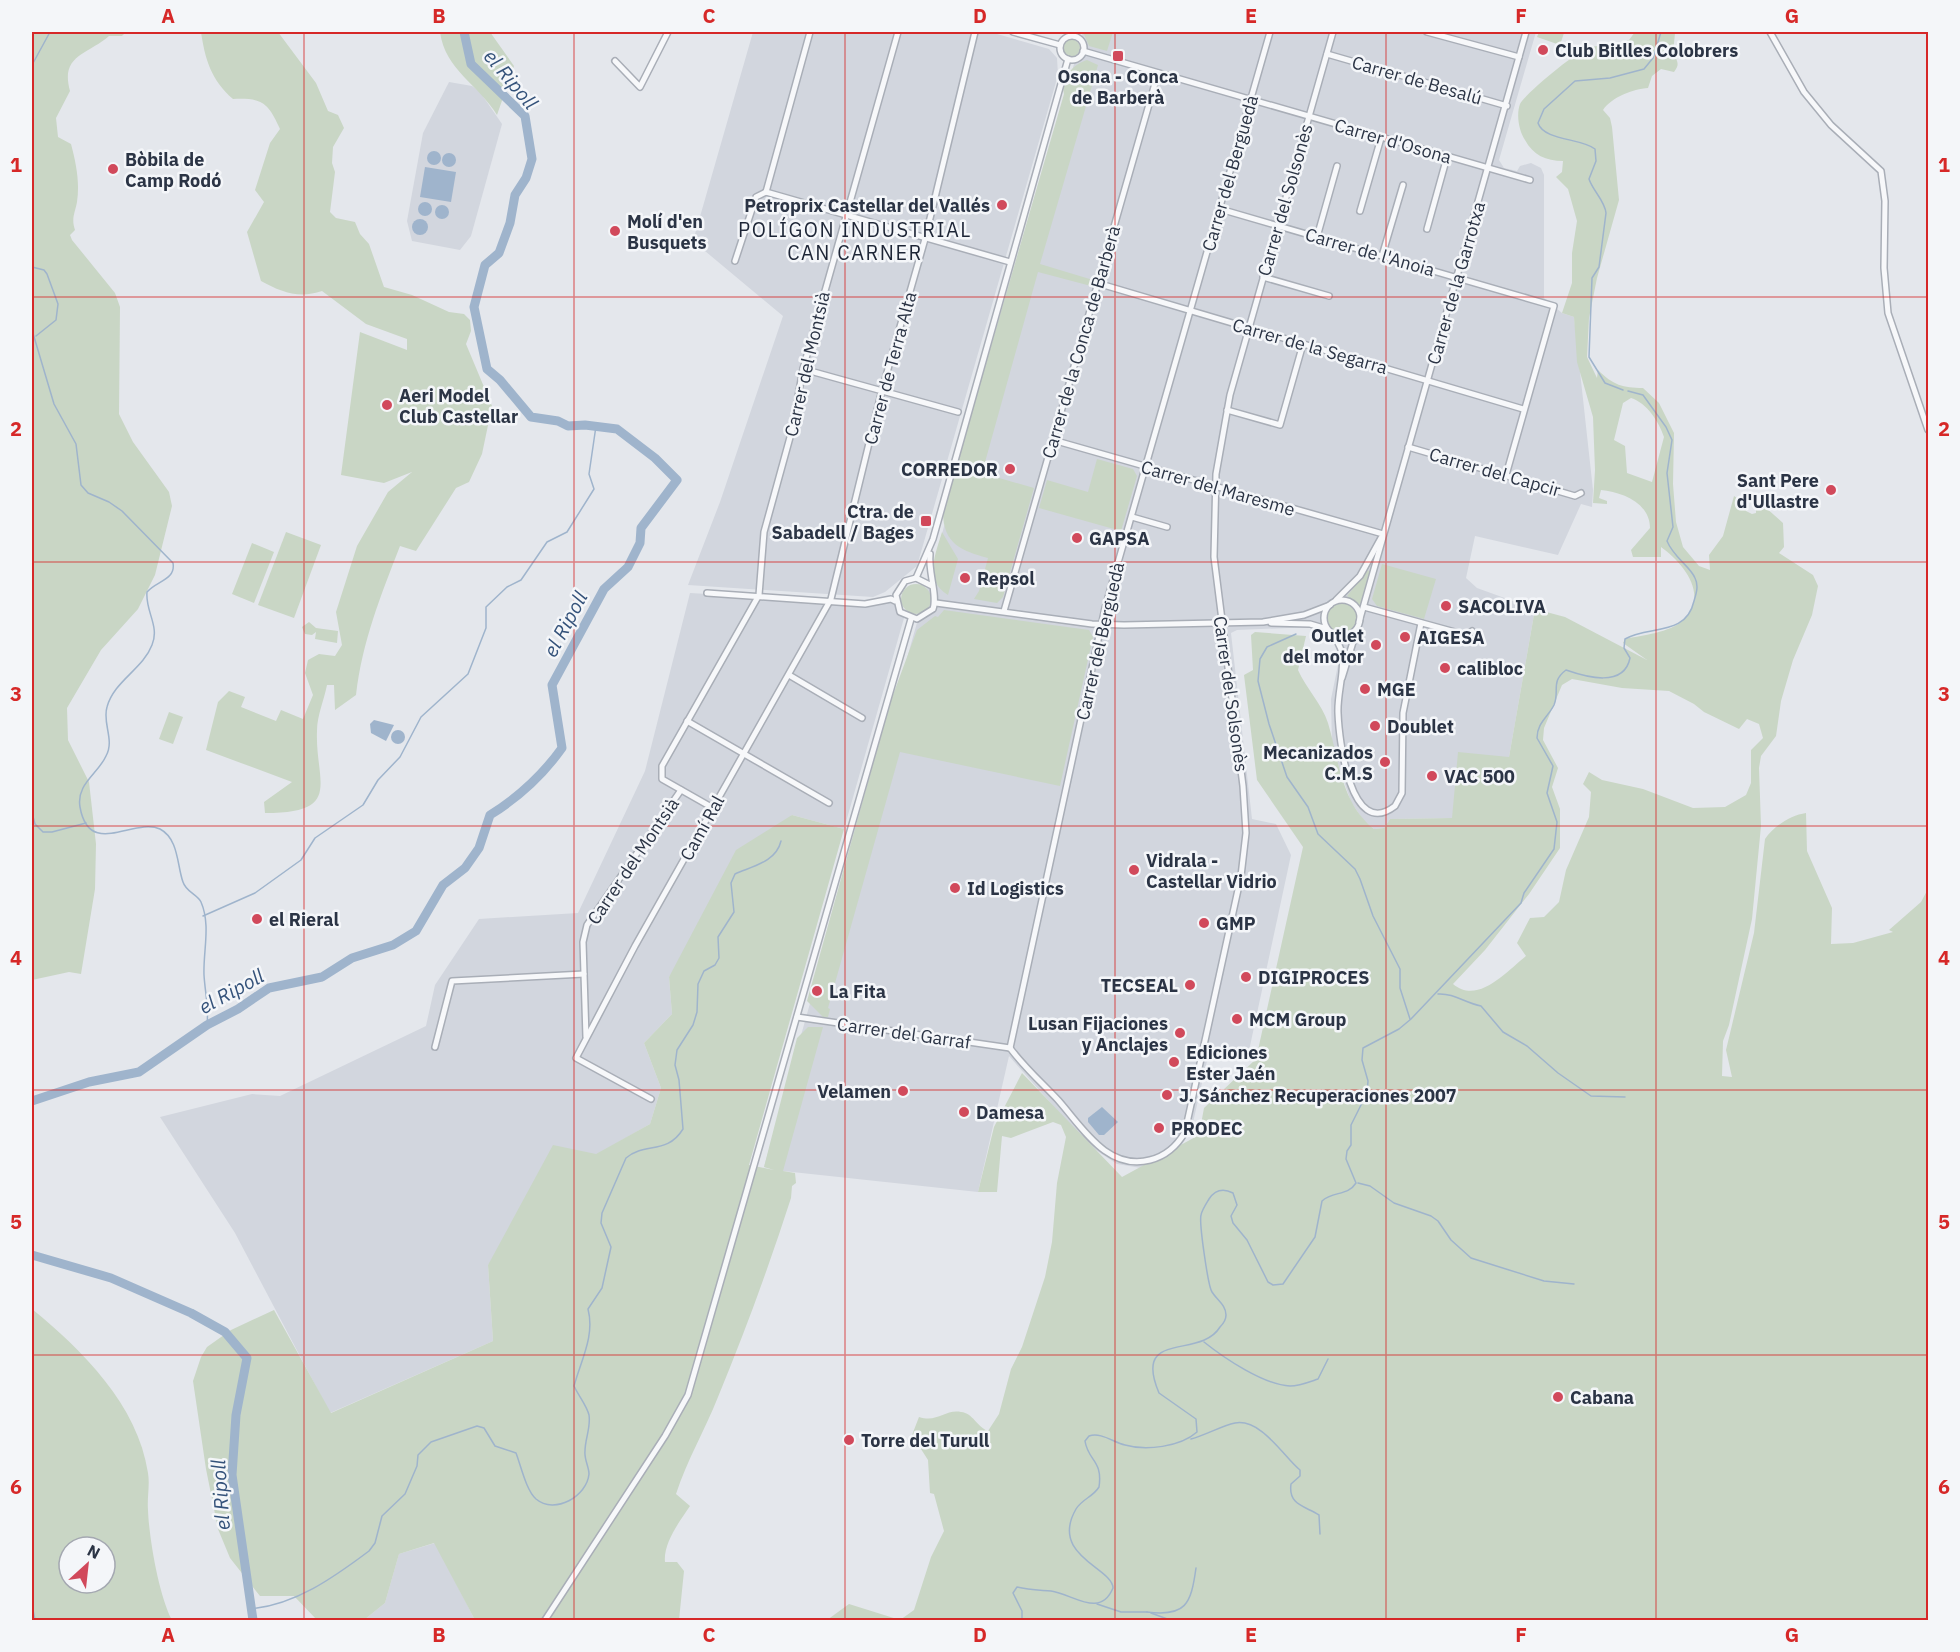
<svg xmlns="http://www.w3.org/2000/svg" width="1960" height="1652" font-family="'IBM Plex Sans',sans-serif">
<rect width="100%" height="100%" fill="#e4e7ec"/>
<!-- built -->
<g fill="#d2d6de">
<path d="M753,32h237l59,17 8,9 1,17 -141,491 -32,26 -12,5 -185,-12 32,-83 63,-186 -90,-75z"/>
<path d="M1083,32h453l-37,128 5,8 13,3 3,-5 11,-3 10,5 3,7v123l18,15 12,4 19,173 -1,17 -11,-3 -23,51 -83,-19 -9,42 11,10 58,21 -26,148 -57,61 -62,1 -6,9 -10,1 -10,-8 -13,-19 -19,-56 -1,-47 8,-39 -2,-13 -9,-12 -15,-8 -76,3 -6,3 21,186 24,5 15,31 -44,205 -38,-8 -17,75 -13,23 -38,18 -24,-4 -29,-19 -79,-89 -31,136 -195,-21 -19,-4z"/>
<path d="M449,82l23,4 8,6 22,32 -31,112 -11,14 -48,-9 -5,-20 16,-88z"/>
<path d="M690,593l158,9 47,-1 9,17 -60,211 -52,-14 -123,162 3,37 -28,29 17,45 -11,36 -54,31 -108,110 5,76 -163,72 -95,-180 -75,-116 92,-23 28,2 146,-70 9,-41 44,-66 99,-6 67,-142z"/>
<path d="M435,1543l40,77h-111l21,-17 14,-49z"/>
</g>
<!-- green -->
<g fill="#c9d6c5" fill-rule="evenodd">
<path d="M32,32h94l-4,4h-13c-22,19 -49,19 -39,55l-14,27 2,19 13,7c5,19 9,38 6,58 -2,11 -6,16 -2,28l-5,5 2,5 43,53 5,14 -1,107 14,28 36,50 3,14 -17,69 -17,34 -37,41 -34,58 1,32 21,42 7,62 -1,45 -14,85 -12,-2 -37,8z"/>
<path d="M201,32h77l38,51 12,28 10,4 6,13 -11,19 -1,16 3,9 -5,40 6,6 19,4 5,12 9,10 15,43 28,8 37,17 15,2 6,6 1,11 -5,13 26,62 -10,48 -13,28 -13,6 -40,63 -16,-5c-19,49 -38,96 -44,149l-21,15 -1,-25h-7c-3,15 -10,31 -10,46 -2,51 27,82 -52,82l-1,-11 28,-20 -86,-32 12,-48 11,-11 16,6 -4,10 35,14 5,-11 22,9 10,-24 -8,-22 3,-13 11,-6 16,2 7,-11 -6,-33 21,-66 31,-54 24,-20 -28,11 -43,-8 19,-143 47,18v-11l-41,-15 -44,-33c-23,8 -41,1 -61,-10l-14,-49 17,-30 -9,-12 15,-47 10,-14c-12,-27 -18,-31 -47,-30 -22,-19 -28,-40 -32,-67z"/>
<path d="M440,32h50l24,34 -17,49c-18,-30 -52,-45 -57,-83z"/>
<path d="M1083,32h30l-6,19 -18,-5z"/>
<path d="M1539,32l25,1 -4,12 -23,-8z"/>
<path d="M1635,32h40c0,5 -2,16 -1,21 2,8 7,10 0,19l-13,-3 -9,7 -4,12c-15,1 -36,9 -45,22l7,8 2,9 7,73 -22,78 -8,40 -2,39 10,21 1,-8c15,15 25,18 45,18l16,15 15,30 -1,51 3,38 7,25 16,19 11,4 -1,-15 14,-19 11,-40 9,6 3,9 6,3 4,-1v-9l9,3 18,16 1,24 -5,6 34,22 5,11 -6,29 -19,45 -12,41 -5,35 -15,20 -2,12 2,58 -9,93 -23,106 -6,16 -1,35 10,1 -6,-27 28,-117 11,-94c9,-13 26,-24 41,-26l1,38 25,57 -1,36 22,-1 40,-11 -4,-2 32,-28 7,-13v731h-1101l22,-16 51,16 14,-10 17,-53 13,-26 -10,-37 -4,-1 -2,-33 -16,-25 7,-18c19,6 26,-8 42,-5 12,1 16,15 27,19l11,-17 12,-45 11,-22 23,-70 7,-35 5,-59 9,-46 -5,-12 -8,-3 -42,16 -9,-2 -5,56h-19l16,-65 28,-54 100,104 77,-42 5,-27 52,-49 47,-212 -46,-67 -13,-105 9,-5 -2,-35 4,-3 51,4 -8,34c8,18 24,34 30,53 11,37 13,80 46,106l10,-1 6,-9 62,-1 6,-66 51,5 26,-148 30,8 82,43 -24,-17 2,-4c17,-4 45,-6 58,-19 27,-25 0,-57 -22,-73v10h-28l-2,-7 19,-22c0,-25 -28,-36 -49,-38l-2,8 8,3v3l-14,-1 2,-33 -2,-53 -16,-55 -3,-45 -12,-4 10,-30v-30l5,-32 -9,-32 -12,-12 6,-5 1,-11c-17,0 -30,-6 -38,-21 -6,-9 -9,-25 -5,-36 5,-10 57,-53 68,-56 13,-4 28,-3 41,-8zM1631,398c16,5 28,24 33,39l-12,45 -25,-9 -2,-27 -11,-6 9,-37zM1572,679l50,9 47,3 25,13 10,8 35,17 8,-10 12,5 4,14 -12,12v33l-5,12 -21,12 -32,1 -50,-19 -41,-9 -13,-8 -6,12 8,8 -2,25 -23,53 -7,32 -15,15 -14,1 -13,25 9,13c-20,16 -48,49 -73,28l32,-34 44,-56 31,-46v-39l-8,-22 6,-19 -15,-28 1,-12 18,-43z"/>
<circle cx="1071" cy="48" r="9"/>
<path d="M1087,60l11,5 -58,199 53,16 -2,6 -53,-14 -56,201 52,15 -31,109 -6,6 -23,-4 5,-8 9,-33c-26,-7 -45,-14 -45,-46l121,-418c-4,-15 9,-30 23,-34z"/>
<path d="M1097,459l36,10 4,7 -16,55 -82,-23 8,-28 41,12z"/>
<path d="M286,532l35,13 -27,73 -36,-13z"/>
<path d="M942,532l16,27 -10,36c-25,-15 -12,-42 -6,-63z"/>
<path d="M252,543l22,9 -20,51 -22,-9z"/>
<path d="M1382,564l54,15 -12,40 -47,-13 -5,-7z"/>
<path d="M1368,570l3,3 -11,33 -13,-10z"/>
<circle cx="916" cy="599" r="15"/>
<circle cx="1342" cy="618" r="16"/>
<path d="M944,610l145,20 4,7 -33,149 -160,-34 -72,256 2,1 -2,8h-5l-16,-16 83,-298 27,-73 18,-14 3,1z"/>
<path d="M309,622l7,6 22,3 -1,12 -22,-4 1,-7 -4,3 -7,-1 -3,-7z"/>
<path d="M169,712l14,5 -10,27 -14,-5z"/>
<path d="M792,815l52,14 -95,336 25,5 -10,-3 33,-129 11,-11h15l-40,144 12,2 1,10 -4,3 -1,12c-22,68 -46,134 -73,199 -13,33 -31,63 -42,97l14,12c-10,15 -27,37 -25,56h12l7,9 -5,49h-204l-41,-77 -35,11 -14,49 -21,17h-47l-23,-24h-34l-30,-38 -12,-29 -12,-60 -13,-88 8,-24 6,-10 24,-17 43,-20 57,103 162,-72 -5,-76 65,-120 43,9 54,-30 11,-36 -17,-45 28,-29 -3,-37 67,-127z"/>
<path d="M32,1309c50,41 106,96 116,164 2,12 -1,25 0,37 1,28 11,86 24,110h-140zM69,1547h36v36h-36z"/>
</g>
<!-- water -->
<g fill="#9fb4cc">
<circle cx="434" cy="158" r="7"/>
<circle cx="449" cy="160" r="7"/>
<path d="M425,167l31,5 -5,30 -31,-5z"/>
<circle cx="425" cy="209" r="7"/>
<circle cx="442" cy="212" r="7"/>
<circle cx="420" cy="227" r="8"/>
<path d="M374,720l20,5 -8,16 -15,-8 -1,-9z"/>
<circle cx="398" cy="737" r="7"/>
<path d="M1102,1107l16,15 -14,13h-5l-11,-13v-4z"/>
</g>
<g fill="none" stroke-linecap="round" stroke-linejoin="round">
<!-- stream -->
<g stroke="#9fb4cc" stroke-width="1.5">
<path d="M32,65l18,-33"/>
<path d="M32,267l12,3 3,4 11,30 -2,16 -20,16"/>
<path d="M32,330l22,74 22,40 5,41 7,8 21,9 13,9 51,52c3,17 -17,18 -26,29 -2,19 13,34 5,53 -9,24 -38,36 -45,62 -5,16 8,33 -1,49 -8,18 -30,28 -26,51 9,52 54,10 80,22 19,10 17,37 23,53 3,10 14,12 18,20 10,23 2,49 3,73 1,17 5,33 3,50"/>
<path d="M1623,390l-18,-7 -16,-26 3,-79 7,-11 7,-54c-1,-12 -13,-22 -17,-34l7,-18 -1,-12c-13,-11 -51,-8 -57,-26l6,-14 31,-28 35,-3 34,-9 9,-11 8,-26"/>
<path d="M1296,634l-29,13 -7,12 -2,22 11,43 18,53 21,30 10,27 37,35 5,10 13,37 27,53v19l10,31"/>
<path d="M32,813l3,11 8,8h9l34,-9"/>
<path d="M203,916l52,-23 46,-33 14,-22 48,-33 15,-25 22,-23 21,-40 47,-43 18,-46v-21l21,-20 14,-7 26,-38 20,-10 27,-43 -5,-15 7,-48"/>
<path d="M1438,994c16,-1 27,9 43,12l22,26 24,14 31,27 33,23 34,1"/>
<path d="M1358,1183l12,3 24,17 37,13 7,5 13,19 20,18 73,23 30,3"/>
<path d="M1204,1342c20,16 60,43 86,44 9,0 19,-4 28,-7l10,-20"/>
<path d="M1191,1439c15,-4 30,-13 44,-16 26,-5 49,34 65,47v6l-9,8c-3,21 14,22 28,31l1,19"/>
<path d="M1097,1604l24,8h26"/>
<path d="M32,1605l3,15"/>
<path d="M250,1609c45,-4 83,-31 119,-58l6,-8 7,-27 23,-22 12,-28 1,-11 13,-13 46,-16 7,2 11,18 21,7c5,13 10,37 20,46 19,16 51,-3 53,-25 0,-7 -5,-15 -4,-23 0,-12 6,-24 4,-36 -2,-9 -11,-20 -15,-29 7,-26 21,-50 14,-77l14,-21 9,-41 -10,-24 1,-10 24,-55c19,-16 41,-3 57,-29l-4,-49 -4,-15 2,-15 16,-25 4,-13 1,-28 6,-13 11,-6 4,-7 -1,-21 16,-25 -3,-29 4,-9c18,-8 41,-12 46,-33"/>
<path d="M1147,1612c39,5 44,-8 49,-44"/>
<path d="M1151,1613l19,7"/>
<path d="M1022,1620v-9l-9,-18 4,-6c12,3 22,3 34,4 22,3 49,28 62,-3 0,-20 -64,-32 -37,-79 6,-10 17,-12 23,-22 4,-27 -11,-26 -14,-46l4,-5c12,-4 24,6 36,9 21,6 55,2 72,-13l-1,-13 -37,-26c-27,-64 41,-33 61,-66 3,-3 6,-7 6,-12 0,-10 -9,-15 -14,-23 -4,-6 -13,-69 -11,-77 1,-5 5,-11 8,-16 6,-9 14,-11 24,-6l4,12 -6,11 2,7 14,17 21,42 5,3 10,-1 32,-47 7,-36c11,-10 26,-5 34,-18l-10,-24 1,-8 4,-6v-20l16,-32 1,-12 -6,-21 1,-12 36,-19 12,-10 110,-116 3,-10 30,-44 3,-27 -10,-29 6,-27 -16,-28c0,-15 11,-21 17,-33 6,-14 -4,-23 12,-35 20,7 58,18 64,-12l-6,-10 1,-9c23,-14 61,-2 69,-38 2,-7 5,-15 1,-23 -5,-12 -21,-20 -28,-37l6,-14 -6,-54 5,-33 -6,-13 -23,-32 -15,-4"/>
</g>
<!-- river -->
<g stroke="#9fb4cc" stroke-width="9">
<path d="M32,1101l57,-19 50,-10 68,-47 31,-16 31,-21 53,-11 30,-19 41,-13 23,-14 27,-46 22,-17 14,-20 11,-33c29,-18 52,-39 72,-67l-10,-63 52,-96 24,-22 12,-24 1,-15 36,-48 -22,-22 -38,-29 -32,-4 -17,1 -10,-5 -27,-4 -31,-37 -13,-11 -13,-62 11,-42 14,-12 11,-30 5,-28 11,-17 6,-19 -7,-43 -54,-52 -7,-32"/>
<path d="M32,1255l79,23 80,35 34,19 22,26 -11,57 -4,60 21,145"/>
</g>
<defs>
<g id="minor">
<path d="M1013,32l47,13"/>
<path d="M1427,32l92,25"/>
<path d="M1770,32l34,60 27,33 50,46 4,30 -1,67 4,45 40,117"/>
<circle cx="1072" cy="48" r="12"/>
<path d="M1083,51l447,129"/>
<path d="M1327,54l180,52"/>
<path d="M615,61l25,26 28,-55"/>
<path d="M766,192l244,70"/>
<path d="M766,192l44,-160"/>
<path d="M1220,209l334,97 -48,169"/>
<path d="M1360,211l21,-73"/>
<path d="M1427,229l20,-72"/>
<path d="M1317,237l20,-71"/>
<path d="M1382,256l21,-71"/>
<path d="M735,261l21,-64 10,-5"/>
<path d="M1263,277l66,19"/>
<path d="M1097,283l426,126"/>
<path d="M803,369l155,43"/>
<path d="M1227,410l53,15 23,-81"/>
<path d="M1053,440l330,94"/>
<path d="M1408,447l167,49 6,-3"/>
<path d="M1132,517l35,10"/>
<path d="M930,554c-2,18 8,42 3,55l-16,10 -17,-7 -4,-17 9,-14 11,-3 16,8"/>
<path d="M916,578l17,-39 135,-480"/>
<path d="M707,593l158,11 26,-5 4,2"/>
<path d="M1336,600l24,-24 21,-38"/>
<circle cx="1342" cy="618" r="18"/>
<path d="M936,603l156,21 32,1 139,-3 41,-7 26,-10"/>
<path d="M1364,607l102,28 6,-4"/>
<path d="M1004,611l154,-538"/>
<path d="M1359,622l167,-590"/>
<path d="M1271,623l39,1 17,5"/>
<path d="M1331,633c5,6 9,12 11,20 3,19 -5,41 -4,60 1,26 12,128 57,93l7,-13 1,-80 18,-90"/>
<path d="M789,675l73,43"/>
<path d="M1342,678l15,-49"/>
<path d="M687,721l142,82"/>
<path d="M713,808l-51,-29v-13l97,-171 5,-63 28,-102 11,-61 95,-337"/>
<path d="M797,1017l213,31"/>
<path d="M586,1037l-3,-95 4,-17 94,-135"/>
<path d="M435,1047l17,-66 132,-7"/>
<path d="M1010,1048c14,19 32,35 48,52 24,27 49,71 92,60 16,-4 27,-14 35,-28l56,-256 5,-43 -3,-47 -29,-229 2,-83 14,-79 103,-363"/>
<path d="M1010,1048l95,-440 165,-576"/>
<path d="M651,1099l-75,-41 59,-112 196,-347 51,-209 43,-151 50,-207"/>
<path d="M545,1620l120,-184 23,-41 223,-776"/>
</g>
</defs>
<!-- minor casing -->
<use href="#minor" stroke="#a9aeb7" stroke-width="8"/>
<!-- minor -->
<use href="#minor" stroke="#f7f8fa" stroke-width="5"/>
</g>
<!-- grid -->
<path fill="none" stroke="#d62828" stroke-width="1.5" stroke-opacity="0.55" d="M304,32v1588M574,32v1588M845,32v1588M1115,32v1588M1386,32v1588M1656,32v1588M32,297h1896M32,562h1896M32,826h1896M32,1090h1896M32,1355h1896"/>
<!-- markers -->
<g fill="#d1495b" stroke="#f4f6f9" stroke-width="2">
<circle cx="1543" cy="50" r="6"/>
<rect x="1112" y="50" width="12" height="12" rx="3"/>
<circle cx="113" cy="169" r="6"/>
<circle cx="1002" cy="205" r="6"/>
<circle cx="615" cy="231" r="6"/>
<circle cx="387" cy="405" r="6"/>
<circle cx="1010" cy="469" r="6"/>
<circle cx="1831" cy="490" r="6"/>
<rect x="920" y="515" width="12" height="12" rx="3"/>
<circle cx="1077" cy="538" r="6"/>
<circle cx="965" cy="578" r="6"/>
<circle cx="1446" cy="606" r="6"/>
<circle cx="1405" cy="637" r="6"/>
<circle cx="1376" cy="645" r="6"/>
<circle cx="1445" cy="668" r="6"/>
<circle cx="1365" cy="689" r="6"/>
<circle cx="1375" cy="726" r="6"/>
<circle cx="1385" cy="762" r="6"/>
<circle cx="1432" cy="776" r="6"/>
<circle cx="1134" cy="870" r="6"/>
<circle cx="955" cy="888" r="6"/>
<circle cx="257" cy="919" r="6"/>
<circle cx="1204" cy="923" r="6"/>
<circle cx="1246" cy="977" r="6"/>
<circle cx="1190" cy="985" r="6"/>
<circle cx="817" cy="991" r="6"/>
<circle cx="1237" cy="1019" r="6"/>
<circle cx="1180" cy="1033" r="6"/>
<circle cx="1174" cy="1062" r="6"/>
<circle cx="903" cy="1091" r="6"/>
<circle cx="1167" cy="1095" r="6"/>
<circle cx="964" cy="1112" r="6"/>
<circle cx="1159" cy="1128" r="6"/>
<circle cx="1558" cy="1397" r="6"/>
<circle cx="849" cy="1440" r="6"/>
</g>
<g text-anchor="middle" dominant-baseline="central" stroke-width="5" stroke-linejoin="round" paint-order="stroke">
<!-- poi labels -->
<g font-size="18" font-weight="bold" fill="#2b3445" stroke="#f4f6f9" text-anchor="start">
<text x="1555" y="50">Club Bitlles Colobrers</text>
<text x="1118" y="76" text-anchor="middle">Osona - Conca<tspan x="1118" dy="21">de Barberà</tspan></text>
<text x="125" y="159">Bòbila de<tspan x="125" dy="21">Camp Rodó</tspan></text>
<text x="990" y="205" text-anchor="end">Petroprix Castellar del Vallés</text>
<text x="627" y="221">Molí d'en<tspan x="627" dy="21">Busquets</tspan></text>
<text x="399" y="395">Aeri Model<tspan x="399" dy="21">Club Castellar</tspan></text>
<text x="998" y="469" text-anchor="end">CORREDOR</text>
<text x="1819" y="480" text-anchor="end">Sant Pere<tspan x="1819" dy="21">d'Ullastre</tspan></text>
<text x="914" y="511" text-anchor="end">Ctra. de<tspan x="914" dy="21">Sabadell / Bages</tspan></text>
<text x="1089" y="538">GAPSA</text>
<text x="977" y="578">Repsol</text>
<text x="1458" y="606">SACOLIVA</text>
<text x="1364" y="635" text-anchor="end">Outlet<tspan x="1364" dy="21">del motor</tspan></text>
<text x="1417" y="637">AIGESA</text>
<text x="1457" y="668">calibloc</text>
<text x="1377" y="689">MGE</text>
<text x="1387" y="726">Doublet</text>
<text x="1373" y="752" text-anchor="end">Mecanizados<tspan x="1373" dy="21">C.M.S</tspan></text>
<text x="1444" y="776">VAC 500</text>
<text x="1146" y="860">Vidrala -<tspan x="1146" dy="21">Castellar Vidrio</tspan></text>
<text x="967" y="888">Id Logistics</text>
<text x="269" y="919">el Rieral</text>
<text x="1216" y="923">GMP</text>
<text x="1258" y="977">DIGIPROCES</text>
<text x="1178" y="985" text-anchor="end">TECSEAL</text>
<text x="829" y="991">La Fita</text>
<text x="1249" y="1019">MCM Group</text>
<text x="1168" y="1023" text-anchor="end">Lusan Fijaciones<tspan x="1168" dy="21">y Anclajes</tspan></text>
<text x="1186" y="1052">Ediciones<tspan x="1186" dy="21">Ester Jaén</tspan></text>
<text x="891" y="1091" text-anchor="end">Velamen</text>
<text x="1179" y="1095">J. Sánchez Recuperaciones 2007</text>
<text x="976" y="1112">Damesa</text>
<text x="1171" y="1128">PRODEC</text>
<text x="1570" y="1397">Cabana</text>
<text x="861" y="1440">Torre del Turull</text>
</g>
<!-- street labels -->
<g font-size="18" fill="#2b3445" stroke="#f4f6f9">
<text transform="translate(1417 80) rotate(16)">Carrer de Besalú</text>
<text transform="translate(1393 141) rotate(16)">Carrer d'Osona</text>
<text transform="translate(1230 173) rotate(-74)">Carrer del Berguedà</text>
<text transform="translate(1285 200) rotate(-74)">Carrer del Solsonès</text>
<text transform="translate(1370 252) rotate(16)">Carrer de l'Anoia</text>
<text transform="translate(1456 283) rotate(-74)">Carrer de la Garrotxa</text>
<text transform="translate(1081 342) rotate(-74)">Carrer de la Conca de Barberà</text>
<text transform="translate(1310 346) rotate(16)">Carrer de la Segarra</text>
<text transform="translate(807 364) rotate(-77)">Carrer del Montsià</text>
<text transform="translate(890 368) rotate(-75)">Carrer de Terra Alta</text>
<text transform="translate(1495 472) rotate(16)">Carrer del Capcir</text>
<text transform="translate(1218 488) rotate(16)">Carrer del Maresme</text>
<text transform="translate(1100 641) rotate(-77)">Carrer del Berguedà</text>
<text transform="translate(1231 694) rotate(82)">Carrer del Solsonès</text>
<text transform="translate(702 828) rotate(-61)">Camí Ral</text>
<text transform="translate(633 861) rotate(-56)">Carrer del Montsià</text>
<text transform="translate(904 1033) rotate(8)">Carrer del Garraf</text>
</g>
<!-- water labels -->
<g font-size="20" font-style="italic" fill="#34527a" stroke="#f4f6f9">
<text transform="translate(511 79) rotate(50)">el Ripoll</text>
<text transform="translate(565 624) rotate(-62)">el Ripoll</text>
<text transform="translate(231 991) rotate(-29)">el Ripoll</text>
<text transform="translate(220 1495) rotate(-94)">el Ripoll</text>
</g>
<!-- neighbourhood labels -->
<g font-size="20" letter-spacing="1.5" fill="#1d2536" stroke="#f4f6f9">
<text x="855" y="229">POLÍGON INDUSTRIAL<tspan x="855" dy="23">CAN CARNER</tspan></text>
</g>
</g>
<!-- border -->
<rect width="1960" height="1652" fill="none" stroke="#f4f6f9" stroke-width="66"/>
<!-- north arrow -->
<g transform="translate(87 1565) rotate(27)"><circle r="28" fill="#f4f6f9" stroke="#a4a8b1" stroke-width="1.5"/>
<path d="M0-4.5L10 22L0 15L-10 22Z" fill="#d1495b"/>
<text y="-9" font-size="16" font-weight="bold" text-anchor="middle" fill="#2b3445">N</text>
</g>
<rect x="33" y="33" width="1894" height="1586" fill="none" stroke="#d62828" stroke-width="2"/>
<g font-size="20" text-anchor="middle" font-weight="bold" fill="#d62828">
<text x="168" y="23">A</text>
<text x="439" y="23">B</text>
<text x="709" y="23">C</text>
<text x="980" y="23">D</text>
<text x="1251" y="23">E</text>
<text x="1521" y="23">F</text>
<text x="1792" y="23">G</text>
<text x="16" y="172">1</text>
<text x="1944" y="172">1</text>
<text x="16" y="436">2</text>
<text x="1944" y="436">2</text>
<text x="16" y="701">3</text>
<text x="1944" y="701">3</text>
<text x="16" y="965">4</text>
<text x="1944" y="965">4</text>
<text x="16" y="1229">5</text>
<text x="1944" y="1229">5</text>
<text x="16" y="1494">6</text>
<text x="1944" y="1494">6</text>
<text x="168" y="1642">A</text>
<text x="439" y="1642">B</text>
<text x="709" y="1642">C</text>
<text x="980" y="1642">D</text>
<text x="1251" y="1642">E</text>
<text x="1521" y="1642">F</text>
<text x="1792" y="1642">G</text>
</g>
</svg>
